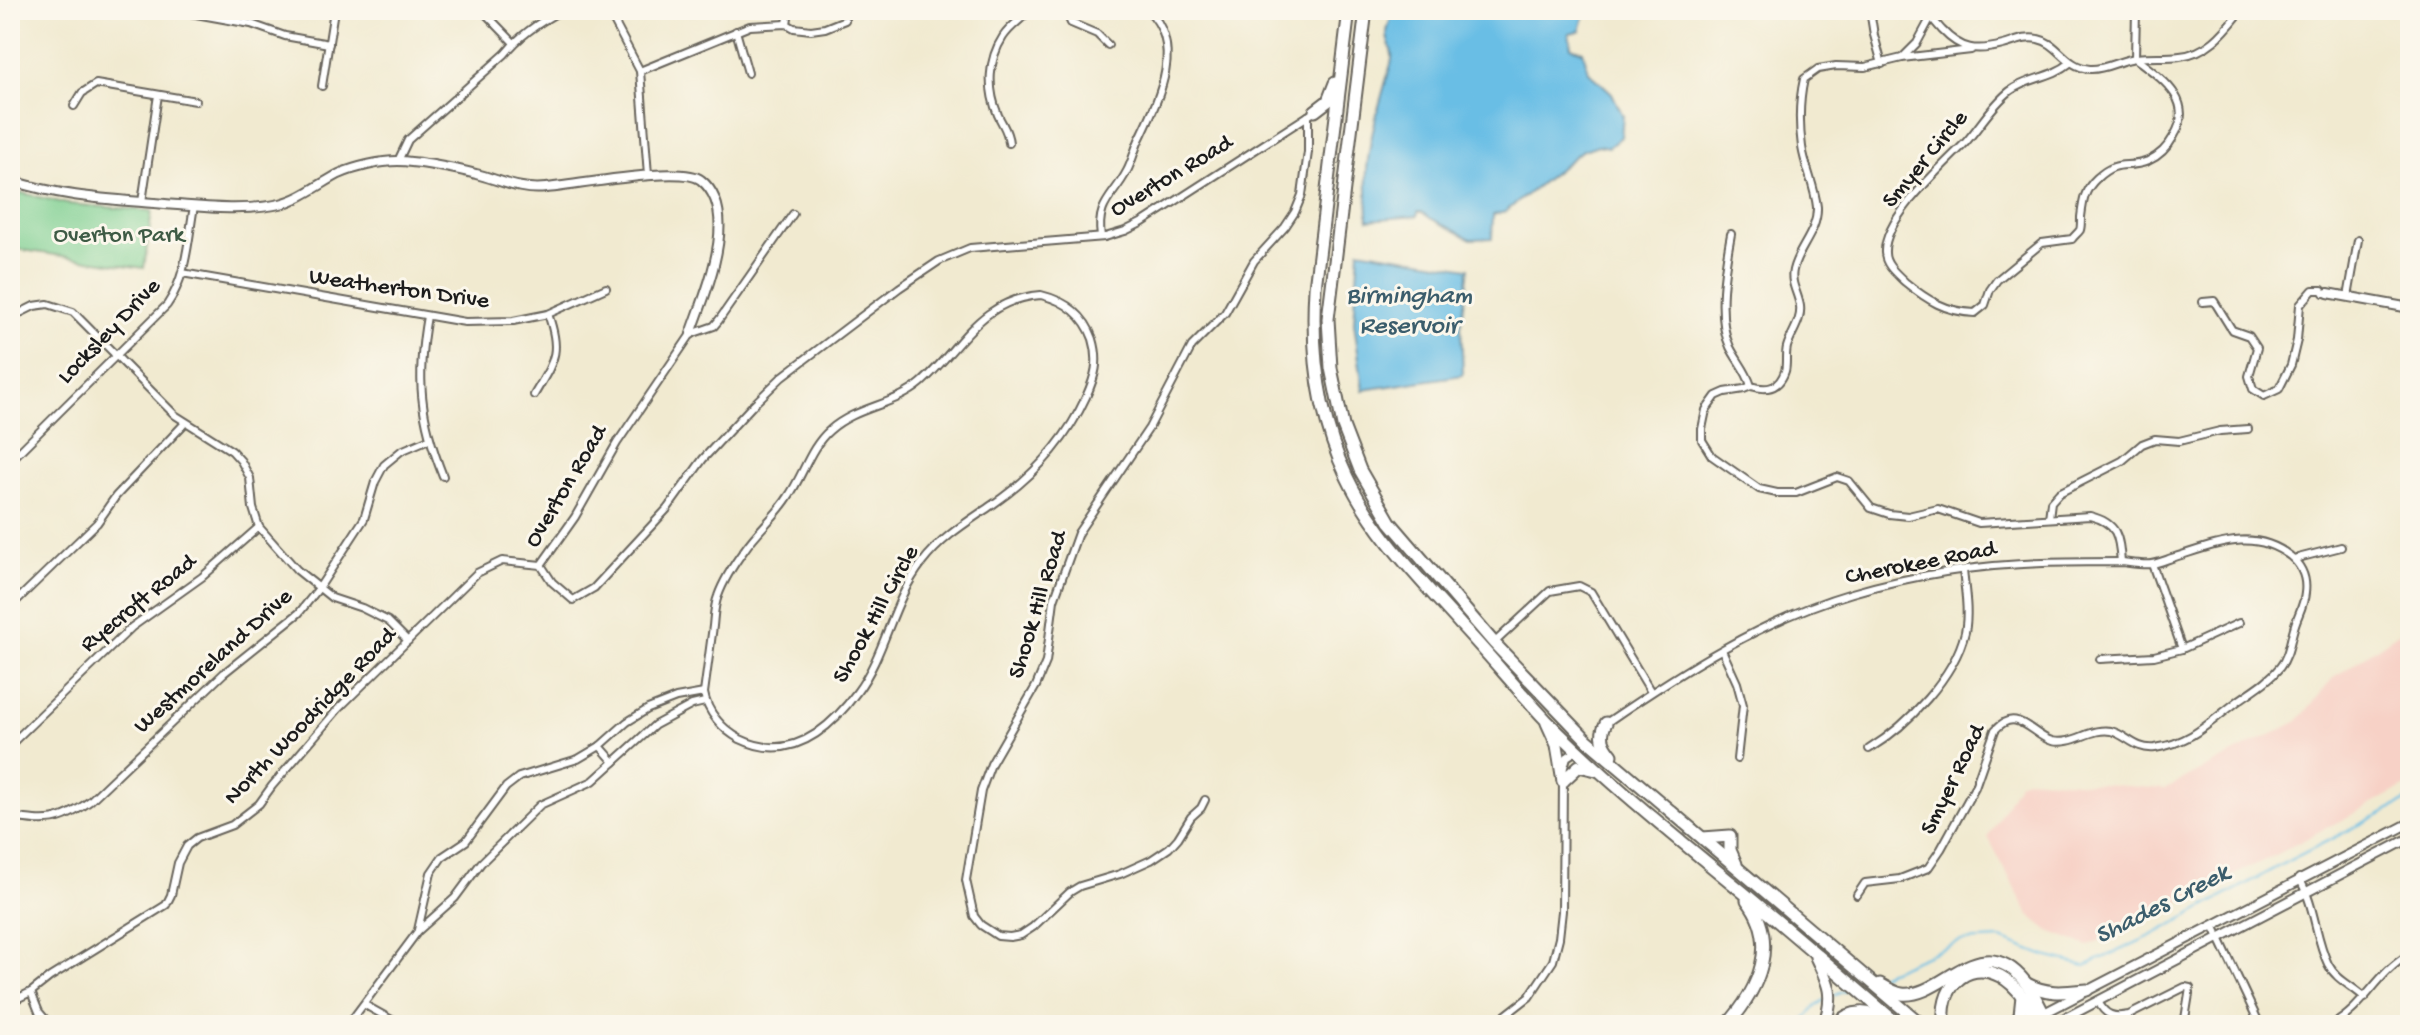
<svg xmlns="http://www.w3.org/2000/svg" width="2420" height="1035" font-family="'Gochi Hand',sans-serif">
<rect width="100%" height="100%" fill="#fbf7ec"/>
<filter id="ink" filterUnits="userSpaceOnUse"><feTurbulence type="fractalNoise" baseFrequency=".0125" numOctaves="2"/><feDisplacementMap in="SourceGraphic" scale="16" xChannelSelector="R" yChannelSelector="G"/><feConvolveMatrix kernelMatrix="1 2 1 2 8 2 1 2 1" color-interpolation-filters="sRGB"/></filter>
<filter id="wash" filterUnits="userSpaceOnUse"><feTurbulence type="fractalNoise" baseFrequency=".006" numOctaves="4" result="noise"/><feDisplacementMap in="SourceGraphic" scale="32" xChannelSelector="R" yChannelSelector="G"/><feGaussianBlur stdDeviation="1.8" result="paint"/><feColorMatrix in="noise" values="0 0 0 0 0 0 0 0 0 0 0 0 0 0 0 0 0 1.4 0 .05"/><feComposite in="paint" operator="in"/></filter>
<g filter="url(#wash)">
<rect width="100%" height="100%" fill="#f1ead0"/>
<!-- built -->
<path fill="#f7d1c6" d="M2410,625v159l-137,72 -185,90 -39,-15 -20,-16 -41,-78 31,-55 9,-4 136,11 134,-68 35,-43z"/>
<!-- green -->
<path fill="#7ecf91" stroke="#4d7656" stroke-width="2" d="M18,192l50,12 84,7 -8,57 -129,-19 -2,-25z"/>
<!-- water -->
<g fill="#69bee5" stroke="#426d80" stroke-width="2">
<path d="M1394,10h178l13,3 -5,18 -11,2 2,14 12,4 6,21 23,21 11,23 -2,21 -12,10 -11,-2 -17,6 -76,61 -12,3 -1,23 -21,1 -41,-21 -8,-6h-4l-1,4 -49,4c0,-17 -2,-34 -1,-51 3,-35 14,-71 24,-105 4,-13 -4,-20 -4,-30 0,-8 4,-16 7,-24z"/>
<path d="M1359,250l110,18 -8,58 2,49 -100,15 -9,-68z"/>
</g>
<g fill="none" stroke-linecap="round" stroke-linejoin="round">
<!-- stream -->
<g stroke="#69bee5" stroke-width="2">
<path d="M1877,976l84,-35 40,-2 44,17 40,10 68,-31 135,-74 122,-62"/>
<path d="M1835,995l12,-5"/>
<path d="M1799,1025c12,-9 13,-19 27,-26"/>
</g>
</g>
</g>
<g filter="url(#ink)">
<g fill="none" stroke-linecap="round" stroke-linejoin="round">
<defs>
<g id="street">
<path d="M174,10l77,14 34,12 44,8"/>
<path d="M482,10l32,33"/>
<path d="M608,10l32,61 8,104"/>
<path d="M1068,10l-1,4 4,9 26,11 11,11"/>
<path d="M1870,10l4,25 8,29"/>
<path d="M1930,10c1,9 6,13 12,20 19,20 34,22 61,15 12,-3 22,-9 35,-6 21,4 27,28 52,30 16,1 31,-10 47,-11 14,-2 29,0 43,-2 29,-3 45,-25 62,-46"/>
<path d="M787,24l2,-14"/>
<path d="M736,31l12,42"/>
<path d="M1971,50l-69,8 -37,9 -29,-1 -18,3 -14,10c-5,22 -5,46 -2,68 3,20 13,40 15,60 1,25 -19,41 -24,63 -3,13 5,23 7,36 2,15 -9,27 -13,41 -2,8 0,17 -2,24 -6,18 -18,20 -34,15l-7,3 -19,3 -9,4 -10,14 -4,19v11l10,16 47,33 18,4h19l41,-16 12,4 22,27 18,6 19,2 30,-7 41,14 111,-7c28,7 29,21 31,46"/>
<path d="M1902,58l15,-15 14,-26"/>
<path d="M2070,63c-18,15 -44,15 -60,28 -18,14 -29,34 -44,51 -22,23 -83,76 -81,111 0,12 12,21 20,29 22,18 41,30 70,31l10,-8 5,-15 7,-10 45,-37 30,-4c2,-3 6,-6 8,-9 1,-2 1,-11 1,-13 2,-16 3,-27 16,-39 22,-20 28,-8 51,-17 11,-5 20,-14 26,-25 22,-36 -13,-58 -39,-78l1,-48"/>
<path d="M640,71l110,-45 37,-2 7,4 17,2 14,-2 20,-8"/>
<path d="M322,86l12,-76"/>
<path d="M74,106l8,-13 14,-9 100,17"/>
<path d="M1009,143c-1,-12 -6,-17 -11,-28 -11,-26 -10,-55 5,-78 7,-11 19,-18 27,-27"/>
<path d="M398,161l10,-21 97,-86c14,-18 36,-33 57,-44"/>
<path d="M142,202l16,-107"/>
<path d="M1731,234c-6,32 -15,83 -1,113 7,14 17,24 21,39"/>
<path d="M1101,237c-5,-34 12,-39 26,-66 6,-11 8,-24 14,-35 18,-38 44,-90 7,-126"/>
<path d="M182,273l283,49 48,-1 35,-7 58,-26"/>
<path d="M1041,295c25,6 43,19 52,44 7,23 2,38 -7,58 -21,46 -53,80 -94,108 -26,18 -50,32 -70,58 -30,38 -36,90 -65,129 -29,40 -68,71 -117,47 -17,-9 -33,-27 -36,-46 3,-22 6,-44 9,-67 1,-9 1,-20 5,-30 6,-17 16,-32 27,-47 13,-19 31,-33 43,-52 15,-21 22,-50 42,-67 27,-24 64,-24 91,-47 41,-36 57,-83 120,-88z"/>
<path d="M2348,297l10,-57"/>
<path d="M2203,302l11,-1 18,29 17,6 8,12 -8,28 4,13 11,7 15,-7 12,-24 6,-25 3,-35 13,-15h9l2,3"/>
<path d="M427,316c-11,62 -7,102 16,160"/>
<path d="M10,318l24,-12 14,-2 25,8 102,103 57,36 9,10 9,17 3,30 6,19 38,43 35,28 30,10 26,13 20,20"/>
<path d="M534,395c20,-34 28,-42 14,-81"/>
<path d="M10,461l157,-156c20,-29 21,-65 27,-99"/>
<path d="M2049,518l2,-16 8,-9 63,-32 20,-17 13,-5 24,2 41,-10 28,-2"/>
<path d="M2294,559l47,-12"/>
<path d="M2152,564l30,85"/>
<path d="M541,565l11,17 21,18 21,-12 73,-79 36,-50 50,-54 30,-29 116,-88 40,-27 31,-13 135,-11 20,-6 18,-9 168,-108"/>
<path d="M541,565l34,-48 42,-74 74,-109 23,-8 5,-6 74,-106"/>
<path d="M10,607l87,-84 19,-27 69,-73"/>
<path d="M1494,643l56,-52 29,-5 12,6 60,100"/>
<path d="M1722,650l15,33 6,22 -6,54"/>
<path d="M2100,659l54,-3 28,-7 57,-26"/>
<path d="M1606,723c76,-52 157,-104 246,-130 61,-18 127,-28 191,-30 26,-1 52,-1 79,-1 9,1 20,3 30,2 7,-1 16,-5 23,-7 40,-12 78,-30 115,-1 12,10 17,22 15,37 -1,13 -8,23 -11,35 -4,13 -5,28 -14,39 -12,15 -27,23 -42,34 -28,21 -47,42 -83,47 -20,2 -28,-13 -44,-17 -20,-4 -38,15 -59,10 -21,-6 -35,-36 -57,-11l-20,57 -34,62 -13,19 -28,11 -35,4 -8,12"/>
<path d="M10,745l122,-118 70,-50 57,-50"/>
<path d="M600,746l14,16"/>
<path d="M1869,749c38,-23 86,-73 96,-117 4,-20 0,-41 -2,-62"/>
<path d="M1564,767l3,-10 11,-7"/>
<path d="M1205,800l-4,8 -10,9 -13,21 -9,10 -18,12 -31,14 -40,12 -10,6 -37,35 -12,8 -11,2 -12,-1 -17,-11 -7,-9 -8,-36 15,-89 10,-27 45,-78 10,-24 8,-62 24,-67 71,-105 43,-82 33,-33 29,-52 31,-34 10,-15 7,-17 6,-43v-36"/>
<path d="M10,817c37,5 49,7 80,-16l134,-128 75,-60 20,-25 45,-69 11,-37 9,-17 17,-14 28,-12"/>
<path d="M2299,878c16,27 16,59 29,86 8,16 25,22 37,34"/>
<path d="M2213,925l47,100"/>
<path d="M418,930l13,-57 11,-16 24,-16 40,-54 13,-10 59,-18 22,-13 27,-24 21,-13 28,-11 28,-5"/>
<path d="M31,992l8,20 11,13"/>
<path d="M2098,1001c7,15 16,17 31,14l56,-28 5,1 -6,37"/>
<path d="M10,1002l21,-10 19,-15 116,-72 5,-10 7,-32 9,-17 10,-8 35,-13 27,-21 13,-18 67,-78 138,-135 25,-12 39,4"/>
<path d="M365,1005l36,20"/>
<path d="M348,1025l70,-94 37,-33 26,-35 59,-58 53,-24 62,-56 37,-20 13,-3"/>
<path d="M1493,1025l36,-28 24,-36 6,-23 3,-27 1,-133"/>
<path d="M2332,1025c34,-19 44,-52 78,-71"/>
</g>
<g id="secondary">
<path d="M10,180c55,18 99,19 155,24 37,3 78,8 115,0 21,-5 40,-20 59,-30 16,-7 41,-13 59,-13 17,0 60,8 78,13 24,6 44,17 70,14 29,-2 136,-24 155,-8 41,33 3,115 -10,154"/>
<path d="M2328,293l82,15"/>
<path d="M2021,1025l389,-202"/>
<path d="M2052,1025l358,-187"/>
</g>
<g id="highway">
<path d="M1349,10l-34,278c-4,65 3,129 32,189 27,57 73,102 114,148 29,31 56,64 85,95 58,59 123,111 187,164 56,46 111,94 166,141"/>
<path d="M1366,10l-38,309 3,49 12,58 17,44 30,52 104,121 93,97 335,285"/>
<path d="M1315,111l13,-10 7,-18"/>
<path d="M1547,723l10,22 6,36"/>
<path d="M1606,723c-7,13 -3,21 6,32"/>
<path d="M1563,781l16,-15 17,4"/>
<path d="M1703,838l27,-2v14l6,14"/>
<path d="M1816,957c13,27 19,38 8,68"/>
<path d="M1880,984c7,4 14,9 22,10 41,5 78,-68 123,-12 10,12 17,29 24,43"/>
<path d="M2027,984c21,11 38,8 60,6"/>
<path d="M1727,1025c32,-35 53,-83 20,-125"/>
<path d="M1835,1025c17,-17 34,-15 53,-3"/>
<path d="M1945,1025c-7,-34 20,-67 55,-49 19,10 30,31 39,49"/>
<path d="M2014,1025l6,-10 2,-19"/>
</g>
</defs>
<!-- street casing -->
<use href="#street" stroke="#67645b" stroke-width="10"/>
<!-- secondary casing -->
<use href="#secondary" stroke="#67645b" stroke-width="12"/>
<!-- highway casing -->
<use href="#highway" stroke="#67645b" stroke-width="15"/>
<!-- street -->
<use href="#street" stroke="#fff" stroke-width="6"/>
<!-- secondary -->
<use href="#secondary" stroke="#fff" stroke-width="8"/>
<!-- highway -->
<use href="#highway" stroke="#fff" stroke-width="11"/>
</g>
</g>
<g text-anchor="middle" dominant-baseline="central" stroke-width="6" stroke-linejoin="round" paint-order="stroke">
<!-- street labels -->
<g font-size="24" fill="#1c1c1c" stroke="#fbf7ec">
<text transform="translate(1926 160) rotate(-50)">Smyer Circle</text>
<text transform="translate(1172 177) rotate(-31)">Overton Road</text>
<text transform="translate(399 290) rotate(8)">Weatherton Drive</text>
<text transform="translate(110 332) rotate(-46)">Locksley Drive</text>
<text transform="translate(567 487) rotate(-59)">Overton Road</text>
<text transform="translate(1921 564) rotate(-11)">Cherokee Road</text>
<text transform="translate(139 604) rotate(-39)">Ryecroft Road</text>
<text transform="translate(1039 605) rotate(-73)">Shook Hill Road</text>
<text transform="translate(877 615) rotate(-61)">Shook Hill Circle</text>
<text transform="translate(214 662) rotate(-42)">Westmoreland Drive</text>
<text transform="translate(311 717) rotate(-46)">North Woodridge Road</text>
<text transform="translate(1954 780) rotate(-64)">Smyer Road</text>
</g>
<!-- park labels -->
<g font-size="24" fill="#3e5b45" stroke="#fbf7ec">
<text x="119" y="236">Overton Park</text>
</g>
<!-- water labels -->
<g font-size="26" font-style="italic" fill="#3b5d6c" stroke="#fbf7ec">
<text x="1409" y="297">Birmingham<tspan x="1409" dy="30">Reservoir</tspan></text>
<text transform="translate(2163 906) rotate(-27)">Shades Creek</text>
</g>
</g>
<!-- margin -->
<rect width="2420" height="1035" fill="none" stroke="#fbf7ec" stroke-width="40"/>
</svg>
